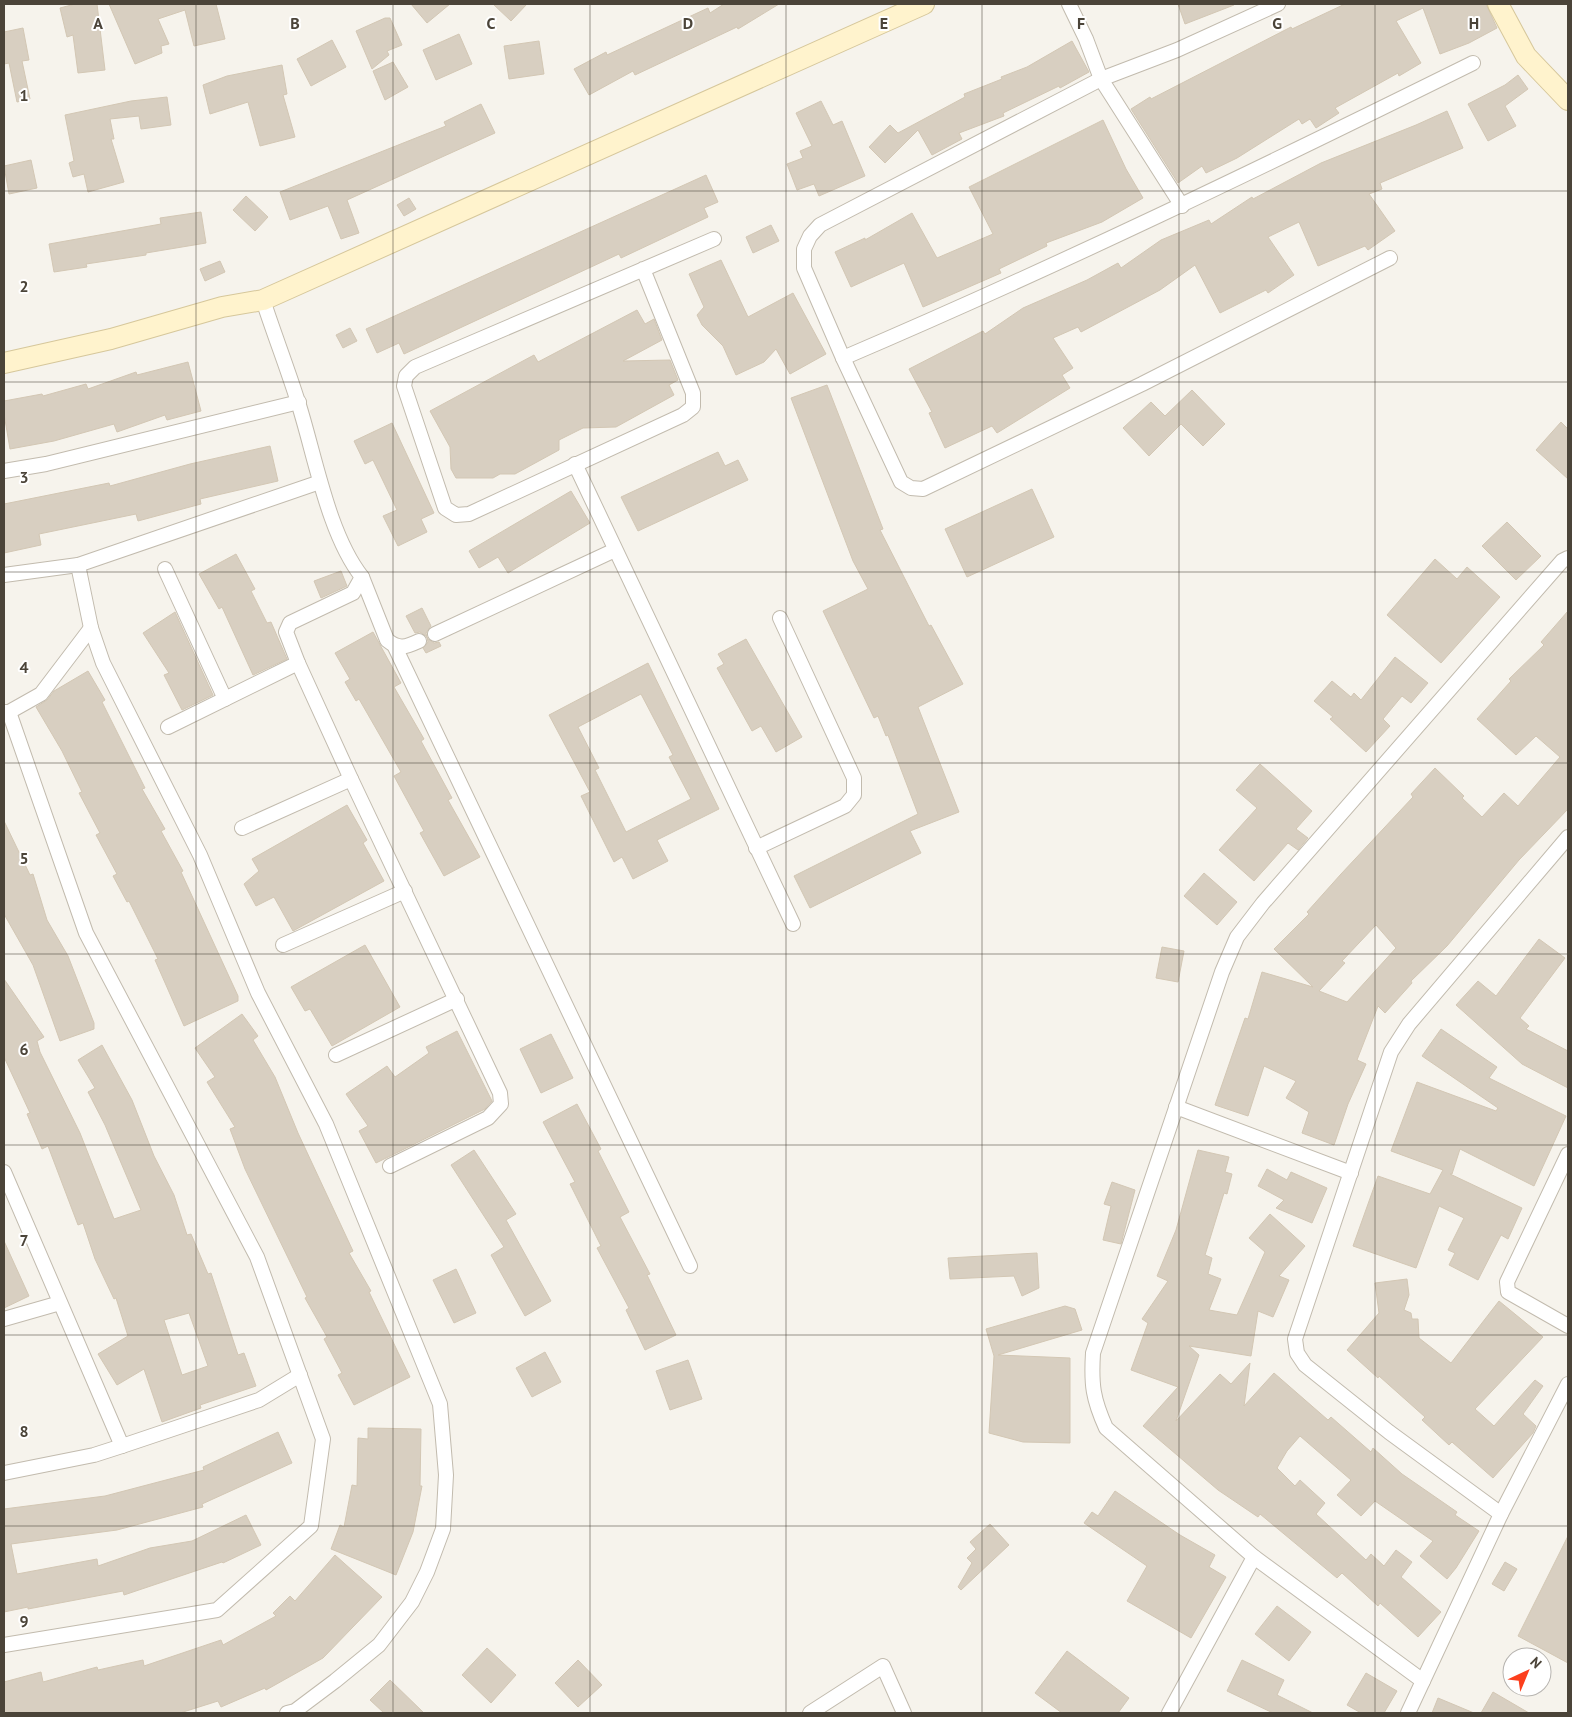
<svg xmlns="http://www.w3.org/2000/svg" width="1572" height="1717" font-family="'PT Sans',sans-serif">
<rect width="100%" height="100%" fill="#f6f3ec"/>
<!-- building -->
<g fill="#d8cfc1" stroke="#d3c7b4" fill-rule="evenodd">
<path d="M75,4h22l8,66 -27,3 -5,-38 -6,2 -7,-29z"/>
<path d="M109,4h107l9,35 -31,7 -9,-36 -27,9 11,25 -8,2 1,7 -27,11z"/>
<path d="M411,4h39l-23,19z"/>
<path d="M493,4h34l-16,17z"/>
<path d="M724,4h55l-41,25 -1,-2 -102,48 -2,-4 -44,24 -15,-26 32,-17 1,3 101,-47 2,5z"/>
<path d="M1178,4h56v1l-49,19z"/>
<path d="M1345,4h141l11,24 -28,15 -29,11 -17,-46 -27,13 25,42 -22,13 -1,-3 -63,35 4,5 -23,15 -6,-9 -8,5 -3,-5 -62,39 -31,15 -4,-7 -24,17 -47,-74 19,-12 1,2 140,-72 1,2z"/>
<path d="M385,18h5l12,27 -15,6 2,4 -17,14 -16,-38z"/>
<path d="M23,28l6,32 -7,1 8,38 -13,3 -8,-39 -5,1v-32z"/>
<path d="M459,34l13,30 -36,16 -13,-30z"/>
<path d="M332,40l14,27 -35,19 -14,-27z"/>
<path d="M539,41l5,33 -35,5 -5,-33z"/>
<path d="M1072,41l17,31 -29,16 -1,-2 -56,27 1,3 -45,17 3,6 -30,16 -14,-25 -33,33 -16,-16 21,-22 8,8 67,-36 -1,-3 38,-15 -1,-2 26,-10z"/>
<path d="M393,62l15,25 -23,13 -12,-29z"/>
<path d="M282,65l5,29 -4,1 12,42 -35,9 -12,-44 -38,12 -7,-29 24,-9z"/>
<path d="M1518,75l10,14 -23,17 11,20 -28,15 -20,-37 37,-19z"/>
<path d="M167,97l4,28 -30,4 -2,-13 -29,3 4,20h-3l13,43 -36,10 -4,-18 -11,3 -4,-14 5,-2 -9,-46 66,-14z"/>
<path d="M821,101l12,24 9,-4 23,55 -46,20 -5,-12 -17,6 -10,-26 16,-6 -3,-7 12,-5 -16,-33z"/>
<path d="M481,104l14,29 -148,67 12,33 -18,6 -13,-33 -38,14 -10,-28 166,-66 -2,-4z"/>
<path d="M1447,111l16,37 -83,35 2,6 -13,5 26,37 -27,19 -3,-4 -47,20 -19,-44 -31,15 26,38 -26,18 -2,-3 -46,23 -25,-48 -35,25 -79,42 -3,-5 -25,11 20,30 -11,7 8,13 -73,45 -5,-7 -47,22 -16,-35 3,-1 -23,-43 74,-38 2,3 38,-26 64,-28 31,-17 3,5 40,-28 48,-20 2,4 41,-27 1,2 68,-36 95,-38z"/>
<path d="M1103,120l23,49 17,29 -41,24 -56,21 1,3 -48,23 2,4 -78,34 -19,-44 -53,24 -16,-35 30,-14v2l47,-27 25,45 56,-24 -24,-47z"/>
<path d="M31,160l6,28 -28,6 -5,-28z"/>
<path d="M706,175l12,27 -14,6 4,9 -87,41 -2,-4 -215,100 -5,-11 -22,10 -11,-24z"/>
<path d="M246,196l22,21 -13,14 -22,-21z"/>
<path d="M409,198l7,11 -12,7 -7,-11z"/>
<path d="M201,212l5,31 -60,10v2l-60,9 1,3 -33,5 -5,-28 112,-20 -1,-6z"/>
<path d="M771,225l8,16 -26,12 -7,-16z"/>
<path d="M721,260l27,57 45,-24 33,61 -36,20 -14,-25 -12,13 -28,13 -13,-29 -21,-21 -5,-10 7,-8 -15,-33z"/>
<path d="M220,261l5,11 -20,9 -5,-12z"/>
<path d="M637,310l8,14 9,-5 8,21 -39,21 47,-1 8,20 -9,5 5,10 -58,32 -33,1 -24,12v10l-44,24h-15l-7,4h-37l-5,-9 -1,-22 -20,-36 104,-56 4,7z"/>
<path d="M350,328l7,13 -14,7 -7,-13z"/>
<path d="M188,362l13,49 -34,9 -2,-5 -48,17 -3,-8 -60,17 -44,8 -6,-35v-13l38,-7 1,2 43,-12 2,5 48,-17 1,3z"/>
<path d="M827,385l56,144 -3,1 49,96 2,-1 32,59 -45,23 41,105 -49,19 11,22 -111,55 -16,-32 124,-62 -30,-79 -2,1 -8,-20 -4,2 -51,-107 45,-22 -15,-28 -62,-163z"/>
<path d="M1192,390l33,34 -22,22 -22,-22 -32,32 -26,-28 28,-26 14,14z"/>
<path d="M1561,422l7,7v50l-32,-29z"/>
<path d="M392,423l42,90 -13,6 6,13 -29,14 -15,-30 14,-6 -24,-50 -8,4 -11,-23z"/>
<path d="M270,446l8,35 -78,18 1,5 -63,17 -2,-7 -97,20 2,11 -37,8v-49l105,-21 1,3 80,-22z"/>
<path d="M718,452l7,14 13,-6 10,20 -110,51 -17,-34z"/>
<path d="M1032,489l22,48 -87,40 -22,-48z"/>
<path d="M571,491l19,32 -82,50 -10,-16 -19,11 -10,-17z"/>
<path d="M1507,522l34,34 -25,24 -34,-34z"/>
<path d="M236,554l19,35 -4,2 16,32 4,-1 16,37 -34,16 -31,-68 -3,2 -20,-35z"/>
<path d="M1435,559l22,20 10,-12 33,30 -59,66 -54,-48z"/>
<path d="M341,571l6,15 -26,12 -7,-17z"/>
<path d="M422,608l9,18 -5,7 1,5 7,5 5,-1 2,4 -15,7 -3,-5 5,-6 -1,-5 -7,-5 -5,1 -9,-17z"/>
<path d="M1568,611v198l-49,51 -72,86 -36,35 1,2 -27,30 -7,-7 -21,54 9,4 -18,40 -14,41 -32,-12 7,-21 -23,-14 10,-17 -32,-15 -16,50 -33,-11 30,-87 3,1 14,-47 51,15 -39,-38 35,-35 -2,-2 34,-38 72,-77 -2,-3 24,-26 29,28 -2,2 20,19 22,-24 14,13 42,-49 -24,-21 -20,19 -39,-36 34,-38 -2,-2 35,-34 -3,-3zM1376,925l20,23 -49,54 -28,-11 26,-28 -3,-2z"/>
<path d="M175,612l38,83 -31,15 -18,-35 5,-2 -26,-40z"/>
<path d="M373,632l28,51 -7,4 30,52 -3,2 31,57 -4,2 32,57 -36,19 -24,-43 4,-2 -30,-55 7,-4 -42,-73 -3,2 -11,-19 5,-3 -15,-26z"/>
<path d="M746,639l56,98 -26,15 -15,-26 -9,5 -35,-63 7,-4 -6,-10z"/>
<path d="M1395,657l33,26 -17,20 -9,-7 -19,23 7,7 -24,26 -36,-33 3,-2 -19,-16 18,-20 19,16 3,-4 7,7z"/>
<path d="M648,663l71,146 -62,31 11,21 -35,18 -11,-22 -8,5 -33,-66 9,-4 -41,-77zM641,694l32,61 -4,2 22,42 -65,33 -31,-62 4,-2 -21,-41z"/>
<path d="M88,671l17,29 -3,2 43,86 -3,1 23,40 -4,2 22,40 -2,1 57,124v5l-54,25 -29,-66 3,-1 -29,-58 -2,1 -14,-26 4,-2 -21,-39 4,-2 -21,-40 3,-1 -20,-41 -26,-44 11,-7 7,-9z"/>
<path d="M1260,764l52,47 -16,18 12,9 -10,12 -10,-7 -34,38 -35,-31 38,-42 -21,-18z"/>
<path d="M347,805l20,35 -4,3 21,38 -91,50 -19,-34 -18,9 -12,-22 15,-13 -7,-12z"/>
<path d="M4,821l26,54 3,-1 14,46 21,36 26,67v6l-34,12 -27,-76 -29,-51z"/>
<path d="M1204,873l33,29 -20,23 -33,-29z"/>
<path d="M1539,939l26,19 -45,60 9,8 -3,3 42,22v37l-46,-24 -66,-59 22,-24 18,15z"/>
<path d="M365,945l35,62 -68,39 -22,-37 -5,2 -14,-24z"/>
<path d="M1162,947l22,4 -6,31 -22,-4z"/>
<path d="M4,979l40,58 -7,4 3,11 40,81 34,86 27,-9 -36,-85 -17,-33 7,-4 -17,-28 24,-15 30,55 22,56 20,39 13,40 4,-1 17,40 3,-1 27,82 6,-2 12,33 -56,19 1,3 -39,14 -18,-53 -27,16 -19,-31 30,-18 -12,-38 -2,1 -19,-40 -12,-36 -5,2 -30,-79 -6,3 -15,-35 3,-1 -26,-56zM189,1313l19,53 -26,9 -18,-55z"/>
<path d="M242,1014l16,22 -5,4 22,37 23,56 55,118 -4,2 22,38 -2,1 41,85 -56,28 -16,-30 4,-2 -18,-34 3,-2 -22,-39 2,-1 -62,-128 -15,-40 5,-2 -28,-45 8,-5 -20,-29z"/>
<path d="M1441,1029l56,38 -8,11 77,38 -32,70 -74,-37 -8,25h-2l72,34 -14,31 -7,-4 -23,45 -29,-15 6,-12 -7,-3 16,-32 -25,-12 -23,62 -63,-22 25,-70 52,18 13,-24 -52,-19 26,-69 79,29 2,-3 -76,-52z"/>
<path d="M457,1031l35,70 -7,8 -109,54 -17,-32 9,-5 -22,-32 41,-28 8,11 34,-24 -3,-6z"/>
<path d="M551,1034l22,44 -32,15 -21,-44z"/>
<path d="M577,1104l24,45 -3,2 31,61 -9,5 30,57 -3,1 29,60 -31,15 -19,-40 3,-2 -32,-60 4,-2 -31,-62 5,-2 -32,-60z"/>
<path d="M474,1150l42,64 -10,6 45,81 -26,15 -34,-61 13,-8 -53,-82z"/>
<path d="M1198,1150l31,7 -4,15 7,2 -5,20 -3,-1 -19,62 7,3 -4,16 13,5 -12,31 28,5 28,-63 -16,-14 21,-24 35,32 -26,30 10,4 -16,37 -15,-6 -7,45 -62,-10 10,9 -23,66 44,-47 11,10 19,-21 -6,43 30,-33 54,47 3,-3 40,35 2,-4 29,26 55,38 -2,3 24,16 -23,37 -9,11 -27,-23 13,-15 -58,-40 -14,15 -24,-21 14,-15 -51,-44 -13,15 -10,17 18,18 5,-6 25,23 -9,11 50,46 5,-6 13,12 12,-16 16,12 -11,15 40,35 -23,25 -38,-34 -2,3 -36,-33 -5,5 -77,-64 -2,3 -40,-27 -75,-64 35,-39 -47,-17 17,-47 -6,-4 26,-38 -11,-5 19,-46z"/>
<path d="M1267,1169l20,11 4,-8 36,16 -15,35 -36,-15 8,-8 -26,-14z"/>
<path d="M1112,1182l23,8 -14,54 -18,-4 8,-34 -7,-2z"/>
<path d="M4,1241l25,55 -25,12z"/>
<path d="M1037,1253l2,35 -17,8 -8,-20 -64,3 -2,-21z"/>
<path d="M456,1269l20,44 -22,10 -21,-43z"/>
<path d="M1407,1279l2,16 -5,15 7,3 1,6h6l1,19 32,25 48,-62 44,36 -68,72 19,17 41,-46 8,6 -20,28 13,12 -3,7 -40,45 -41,-36 -3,3 -27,-25 3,-3 -46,-41 -1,2 -31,-28 32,-37 -4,-30z"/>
<path d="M1065,1306l10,3 7,21 -84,25 72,3v85l-47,-1 -34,-9 5,-77 -8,-27z"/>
<path d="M545,1352l16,30 -29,15 -16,-29z"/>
<path d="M688,1360l14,39 -32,11 -14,-39z"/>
<path d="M368,1428l53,1 -1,57h2l-9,46 -17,43 -65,-26 9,-24 4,2 8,-42 5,1 1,-48 10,1z"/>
<path d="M278,1432l14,31 -90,41 1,3 -86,23 -106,14 6,30 80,-15 1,7 52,-18 42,-7 54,-26 15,30 -38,18 -1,-1 -98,33 -1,-4 -95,18v-2l-24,5v-103l101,-13 99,-26 -1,-3z"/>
<path d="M1115,1491l65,44 35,20 -6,12 17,10 -35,61 -64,-37 20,-35 -63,-43 8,-11 6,4z"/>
<path d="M990,1524l19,21 -48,45 -3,-3 14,-24 -5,-5 9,-9 -6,-7z"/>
<path d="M1568,1536v127l-50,-27z"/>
<path d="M335,1555l47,42 -59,61 -57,32 -1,-2 -44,19 -3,-6 -38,12h-176v-31l37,-10 2,10 54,-15 1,3 45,-10 1,6 77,-26 2,5 53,-29 -3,-3 17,-17 5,5z"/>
<path d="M1505,1562l12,7 -13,22 -12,-7z"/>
<path d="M1277,1606l34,26 -22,29 -34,-27z"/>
<path d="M487,1648l29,27 -25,28 -29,-28z"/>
<path d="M1067,1651l62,47 -11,15h-56l-27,-20z"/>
<path d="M578,1660l24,25 -24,22 -23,-24z"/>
<path d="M1242,1660l42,20 -7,15 36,18h-40l-46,-22z"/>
<path d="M1366,1673l31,18 -13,22h-23l-14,-8z"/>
<path d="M390,1680l34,33h-40l-14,-13z"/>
<path d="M1493,1692l36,21h-48z"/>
<path d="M1438,1698l36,15h-42z"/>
</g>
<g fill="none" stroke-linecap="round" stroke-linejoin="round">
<defs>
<g id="street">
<path d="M1069,4l17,35 15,40 81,127"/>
<path d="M1278,4l-101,46 -76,29 -281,146 -10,11 -6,13v19l39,90 58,124 10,6 12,1 219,-105 248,-126"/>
<path d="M643,269l50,124v14l-10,8 -214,99 -13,1 -11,-7 -41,-122 2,-10 9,-9 299,-128"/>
<path d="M263,300c11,34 24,67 35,102 17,53 30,132 64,175l-9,16 -63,30 -4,9 12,31 53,116 149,314 1,11 -13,14 -98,48"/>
<path d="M843,358c213,-91 422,-192 630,-295"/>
<path d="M575,464l218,460"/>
<path d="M4,471l42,-7 253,-62"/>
<path d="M78,565l13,63 12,35 97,192 58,138 68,131 114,280 6,71 -3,54 -16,43 -15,30 -33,43 -44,36 -40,30 -8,2"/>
<path d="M165,569l60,130"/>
<path d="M4,575l74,-10 242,-83"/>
<path d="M362,577l25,63c12,10 19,7 32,1"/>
<path d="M435,634l180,-84"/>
<path d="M395,647l295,619"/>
<path d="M4,712h5l32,-18 50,-66"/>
<path d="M168,727l130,-64"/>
<path d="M242,828l109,-49"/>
<path d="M756,848l89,-42 9,-11v-17l-74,-160"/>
<path d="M283,945l122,-54"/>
<path d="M336,1055l121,-56"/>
<path d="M1176,1107l175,66"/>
<path d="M1568,1154l-61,128 1,10 60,34"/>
<path d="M4,1172l118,274"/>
<path d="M4,1319l56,-16"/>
<path d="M4,1473l90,-18 28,-9 137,-46 41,-25"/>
<path d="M1501,1514l-112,-82 -84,-67 -8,-12 -2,-14 96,-287 18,-28 159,-187"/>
<path d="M4,1645l213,-35 94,-84 12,-87 -66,-182 -171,-324 -77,-221"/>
<path d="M1423,1681l-169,-124 -148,-129c-13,-29 -15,-43 -13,-75l129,-381 15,-35 26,-34 299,-342 6,-3"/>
<path d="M810,1713l73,-47 21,47"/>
<path d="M1169,1713l85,-156"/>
<path d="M1408,1713l93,-199 67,-130"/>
</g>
<g id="secondary">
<path d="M1498,4l28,52 42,44"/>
<path d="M4,363l107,-24 111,-32 41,-7 661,-296"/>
</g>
</defs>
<!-- street casing -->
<use href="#street" stroke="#c2bbae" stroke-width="16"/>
<!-- secondary casing -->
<use href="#secondary" stroke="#d6c79b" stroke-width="22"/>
<!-- street -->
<use href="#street" stroke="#fff" stroke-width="14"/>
<!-- secondary -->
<use href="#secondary" stroke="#fff3cd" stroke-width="20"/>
</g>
<!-- grid -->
<path fill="none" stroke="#4b4439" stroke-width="1" stroke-opacity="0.55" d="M196,4v1709M393,4v1709M590,4v1709M786,4v1709M982,4v1709M1179,4v1709M1375,4v1709M4,191h1564M4,382h1564M4,572h1564M4,763h1564M4,954h1564M4,1145h1564M4,1335h1564M4,1526h1564"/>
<g font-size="16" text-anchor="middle" font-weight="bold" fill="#4b4439" stroke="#fff" stroke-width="4" stroke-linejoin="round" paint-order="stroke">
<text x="98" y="29">A</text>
<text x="295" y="29">B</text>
<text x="491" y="29">C</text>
<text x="688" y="29">D</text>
<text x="884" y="29">E</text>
<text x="1081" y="29">F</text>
<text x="1277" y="29">G</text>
<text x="1474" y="29">H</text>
<text x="24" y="101">1</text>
<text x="24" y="292">2</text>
<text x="24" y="483">3</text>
<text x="24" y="673">4</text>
<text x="24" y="864">5</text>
<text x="24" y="1055">6</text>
<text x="24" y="1246">7</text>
<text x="24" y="1437">8</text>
<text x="24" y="1627">9</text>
</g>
<!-- border -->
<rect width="1572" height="1717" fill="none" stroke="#4b4439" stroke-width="10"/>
<!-- north arrow -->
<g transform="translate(1527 1672) rotate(44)"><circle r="24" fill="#ffffff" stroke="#b7b4b0"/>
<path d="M0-4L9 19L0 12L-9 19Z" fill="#fc3f1d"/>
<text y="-8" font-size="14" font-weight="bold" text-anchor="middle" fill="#4b4439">N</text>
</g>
</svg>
